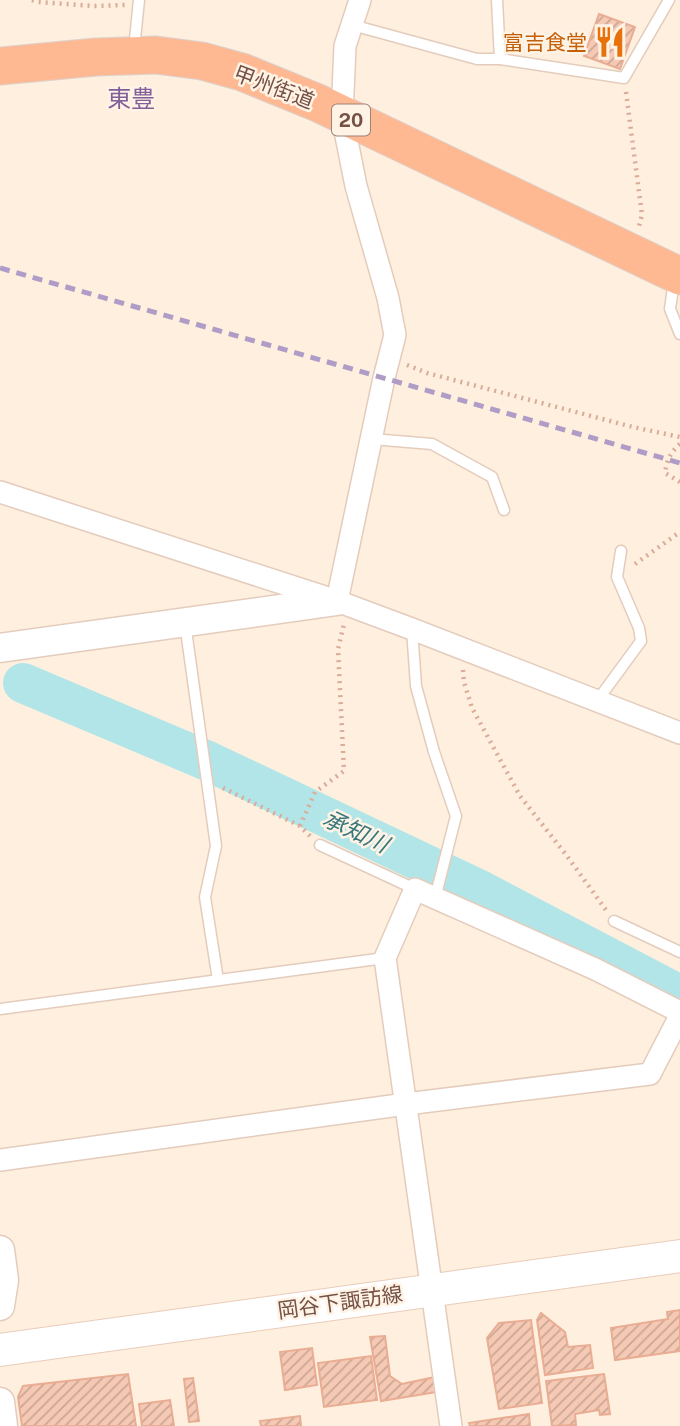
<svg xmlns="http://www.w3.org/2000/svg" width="680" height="1426" font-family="'Public Sans','Noto Sans JP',sans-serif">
<defs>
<pattern id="building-hatch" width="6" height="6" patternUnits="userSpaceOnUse" patternTransform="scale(1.75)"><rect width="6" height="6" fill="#f5c9b4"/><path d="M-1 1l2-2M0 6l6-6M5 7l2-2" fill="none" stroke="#cba694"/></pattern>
</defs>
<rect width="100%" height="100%" fill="#feefde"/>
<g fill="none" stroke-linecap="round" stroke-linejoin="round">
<!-- river -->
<path stroke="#b2e5e8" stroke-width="40" d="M23,683l187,79 268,127 202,106"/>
</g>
<!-- building -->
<g fill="url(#building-hatch)" stroke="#e9ad93" stroke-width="2">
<path d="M599,14l36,13 -15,42 -36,-13z"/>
<path d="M680,1310v41l-65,9 -4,-32 57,-9 -1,-7z"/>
<path d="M541,1313l24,19 3,15 22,-2 3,23 -48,7 -8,-55z"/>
<path d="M531,1320l11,83 -43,6 -12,-71 12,-15z"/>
<path d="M385,1336l5,40 12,8 33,-7 2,15 -56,9 -11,-64z"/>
<path d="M312,1348l5,37 -32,5 -5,-38z"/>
<path d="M371,1356l6,44 -53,7 -6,-44z"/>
<path d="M128,1374l8,52h-114l-4,-29 5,-11z"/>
<path d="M604,1374l6,40 -10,1 -1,-5 -24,4 1,11 -24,1 -6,-45z"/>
<path d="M193,1378l6,43 -10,1 -5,-43z"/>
<path d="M170,1400l4,26h-32l-3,-22z"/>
<path d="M529,1414l1,12h-60l-1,-3z"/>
<path d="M300,1416l1,10h-40l-1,-5z"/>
</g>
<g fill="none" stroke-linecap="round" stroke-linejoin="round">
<defs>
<g id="service">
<path d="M497,0l3,59"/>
<path d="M352,25l125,34h23l124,19 45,-78"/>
<path d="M134,49l5,-49"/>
<path d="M674,280l-4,29 10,25"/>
<path d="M372,439l60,5 60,33 12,33"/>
<path d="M185,623l31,223 -11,51 13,83"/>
<path d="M412,629l4,57 18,66 22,64 -21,82"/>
<path d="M597,701l44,-60 -2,-13 -22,-51 4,-26"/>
<path d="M320,845l95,44"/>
<path d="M614,921l66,31"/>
<path d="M0,1009l385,-51"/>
</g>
<g id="minor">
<path d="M0,492l337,109 75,28 268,104"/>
<path d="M337,601l47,-223 11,-43 -7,-37 -32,-112 -14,-70 3,-70 15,-46"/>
<path d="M0,1160l406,-56 244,-30 30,-58"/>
<path d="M451,1426l-66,-468 30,-69 180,80 85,43"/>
</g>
<g id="tertiary">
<path d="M0,648l337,-47"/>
<path d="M0,1250l4,30 -4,26"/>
<path d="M0,1402l3,24"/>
</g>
<path id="secondary" d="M0,1350l680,-94"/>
<path id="trunk" d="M0,66l96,-9 60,-2 46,6 40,11 76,31 362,173"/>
</defs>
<!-- service casing -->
<use href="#service" stroke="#e4ccbd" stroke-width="13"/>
<!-- minor casing -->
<use href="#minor" stroke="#e4ccbd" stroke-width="24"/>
<!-- tertiary casing -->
<use href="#tertiary" stroke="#e4ccbd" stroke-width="31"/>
<!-- secondary casing -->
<use href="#secondary" stroke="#eaccba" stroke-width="34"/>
<!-- trunk casing -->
<use href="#trunk" stroke="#dbd2cf" stroke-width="39"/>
<!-- path -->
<g stroke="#daac98" stroke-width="4.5" stroke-dasharray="2 5" stroke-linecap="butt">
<path d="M32,0l6,2 56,4 31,-1"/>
<path d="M626,92l16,123 -3,11"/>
<path d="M407,365l20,8 206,54 47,10"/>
<path d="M680,444c-10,9 -13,16 -15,29l15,9"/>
<path d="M635,564l45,-32"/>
<path d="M463,670l1,12 8,26 48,88 47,60 39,54"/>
<path d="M223,788l77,38 10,10"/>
<path d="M300,826l15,-34 29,-21 -6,-122 6,-25"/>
</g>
<!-- service -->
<use href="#service" stroke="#fff" stroke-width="10"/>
<!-- minor -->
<use href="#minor" stroke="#fff" stroke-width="21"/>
<!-- tertiary -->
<use href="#tertiary" stroke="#fff" stroke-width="28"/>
<!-- secondary -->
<use href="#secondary" stroke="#fff" stroke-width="32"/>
<!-- trunk -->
<use href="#trunk" stroke="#feb992" stroke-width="37"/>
<!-- rail -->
<path stroke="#b09dc7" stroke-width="5" stroke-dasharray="10 7" stroke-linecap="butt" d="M0,268l680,195"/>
</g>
<!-- icons -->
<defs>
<symbol id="restaurant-bare" viewBox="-9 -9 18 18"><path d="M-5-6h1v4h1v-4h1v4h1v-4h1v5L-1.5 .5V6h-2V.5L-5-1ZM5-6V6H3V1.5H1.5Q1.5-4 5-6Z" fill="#e8710a" stroke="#fff3e6" stroke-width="2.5" paint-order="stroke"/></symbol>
</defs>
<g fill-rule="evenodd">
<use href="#restaurant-bare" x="588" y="20" width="44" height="44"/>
</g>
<g text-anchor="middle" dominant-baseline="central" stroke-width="5" stroke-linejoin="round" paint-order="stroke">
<!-- shield labels -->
<rect fill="#fff3e6" stroke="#9e8275" stroke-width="2" x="332" y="104.5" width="38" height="31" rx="5"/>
<g font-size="19" font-weight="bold" fill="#755245">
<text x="351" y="120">20</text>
</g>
<!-- food labels -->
<g font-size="21" fill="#c56008" stroke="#fff3e6" text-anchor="end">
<text x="587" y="42">富吉食堂</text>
</g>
<!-- street labels -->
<g font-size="21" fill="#755245" stroke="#fff3e6">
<text transform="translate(274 87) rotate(21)">甲州街道</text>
<text transform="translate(340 1302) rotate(-8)">岡谷下諏訪線</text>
</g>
<!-- water labels -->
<g font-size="23" font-style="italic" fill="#38777c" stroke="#fff3e6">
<text transform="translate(356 831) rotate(25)">承知川</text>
</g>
<!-- quarter labels -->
<g font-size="24" fill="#81609a" stroke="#fff3e6">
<text x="131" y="98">東豊</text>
</g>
</g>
</svg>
